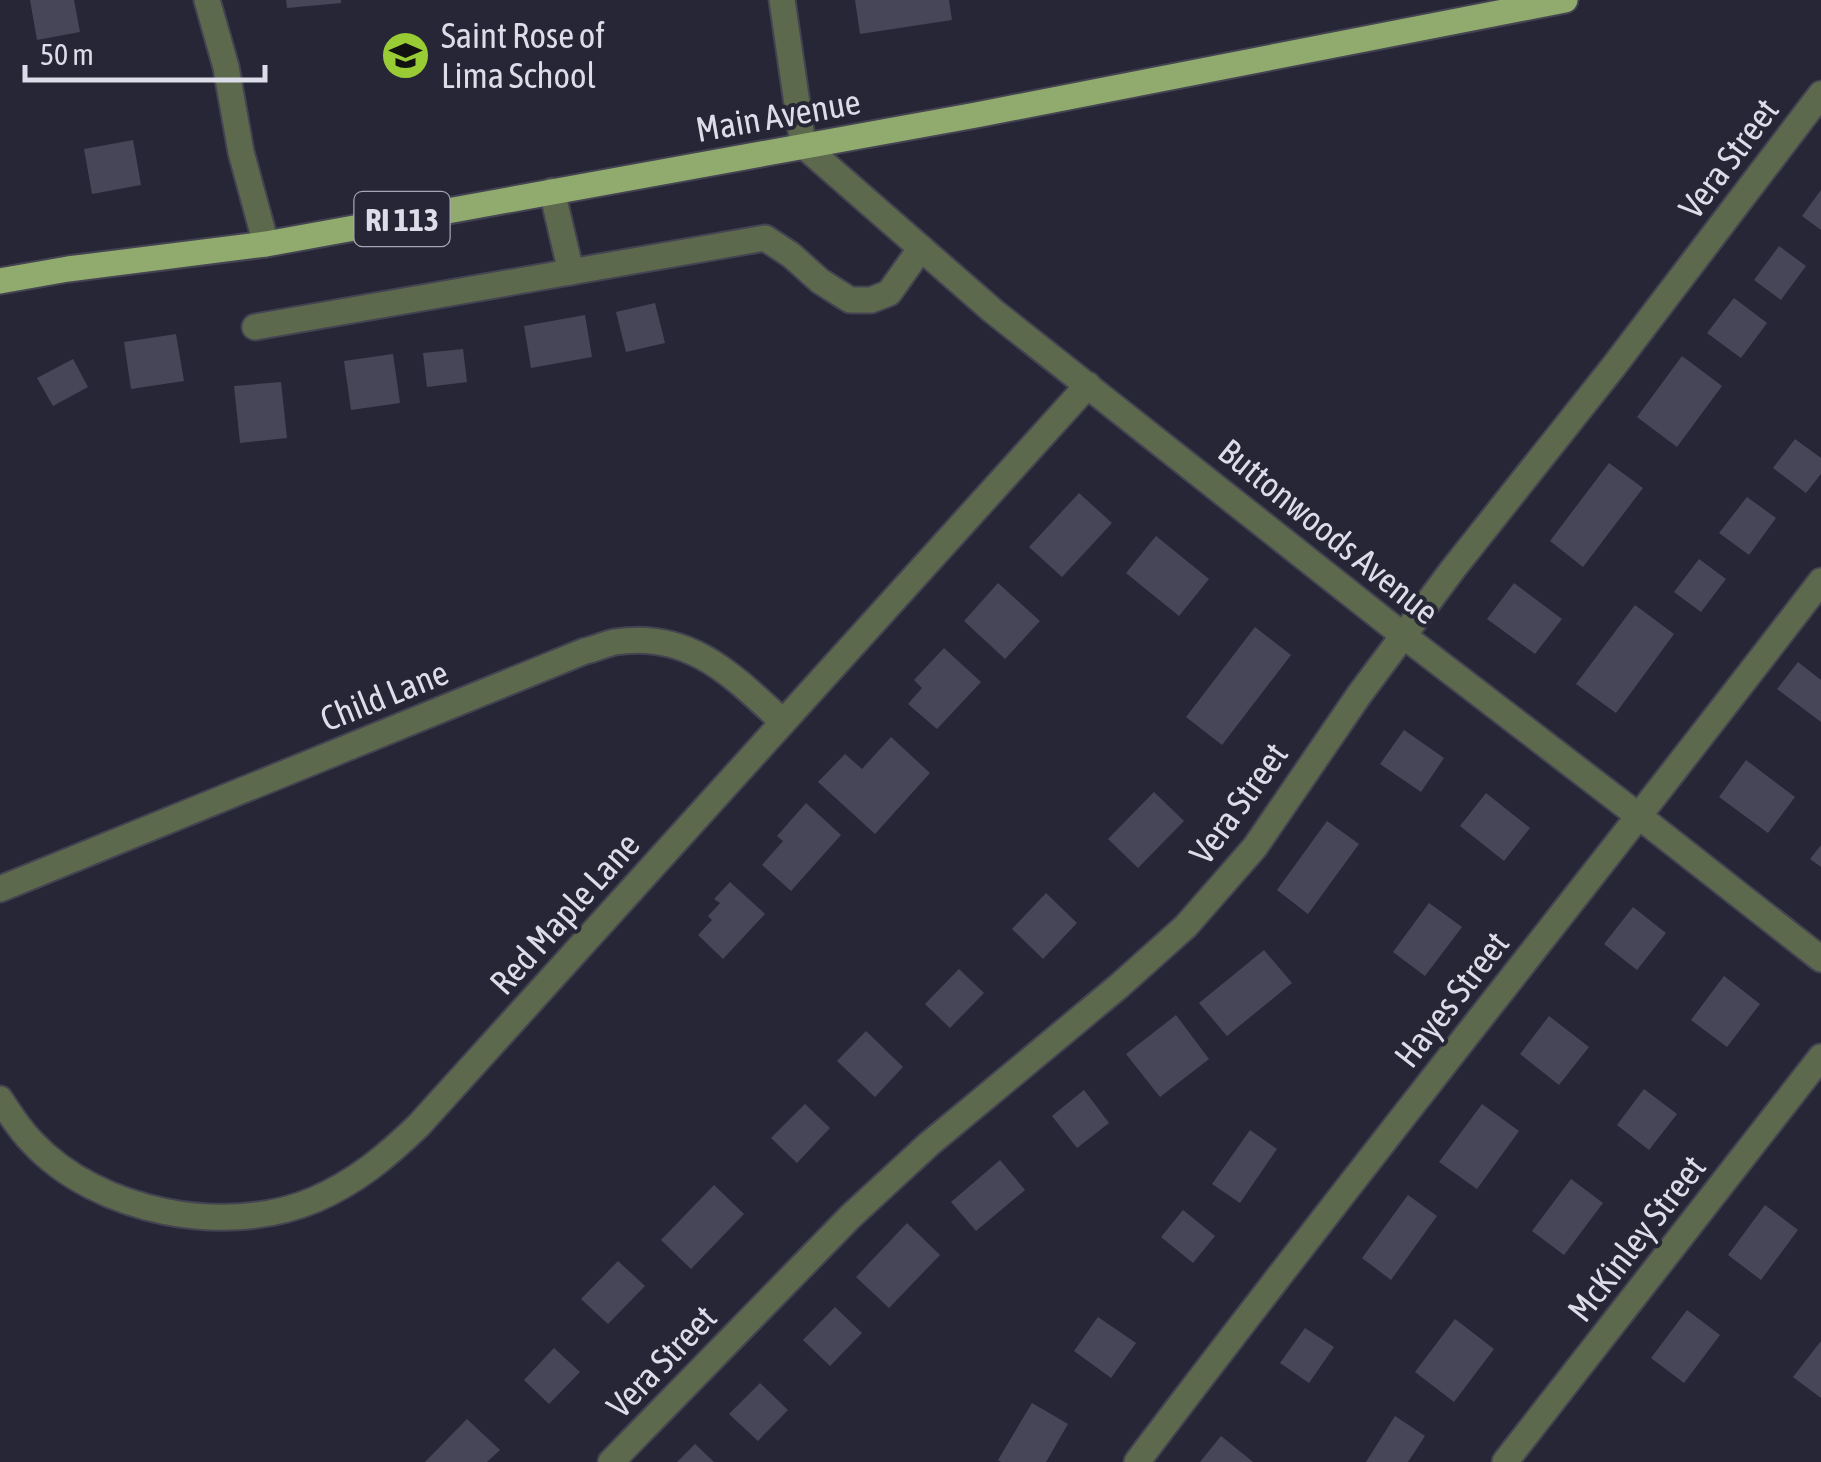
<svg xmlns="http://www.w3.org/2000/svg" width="1821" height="1462" font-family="'Asap Condensed',sans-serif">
<rect width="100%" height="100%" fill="#262636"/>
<!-- building -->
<g fill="#464658">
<path d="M30,0h44l6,32 -43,8z"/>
<path d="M286,0h55v3l-54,5z"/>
<path d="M855,0h94l3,20 -92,14z"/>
<path d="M133,140l8,45 -49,9 -8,-45z"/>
<path d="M1821,190v40l-19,-14z"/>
<path d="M1779,246l27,20 -25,34 -27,-20z"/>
<path d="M1734,298l33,25 -26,35 -34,-25z"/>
<path d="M655,303l10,40 -39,9 -10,-40z"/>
<path d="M585,315l7,42 -61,11 -7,-42z"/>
<path d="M176,334l8,47 -53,8 -7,-47z"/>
<path d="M463,349l4,33 -40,5 -4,-34z"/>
<path d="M393,354l7,49 -49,7 -7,-49z"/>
<path d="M1682,356l40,30 -45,61 -40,-30z"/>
<path d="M73,359l15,28 -35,19 -16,-28z"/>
<path d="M281,382l6,56 -47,5 -6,-57z"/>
<path d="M1795,439l26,19v16l-15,19 -33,-25z"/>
<path d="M1609,463l34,25 -60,79 -33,-26z"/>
<path d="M1079,493l33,30 -50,54 -33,-30z"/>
<path d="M1747,497l29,21 -27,37 -30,-22z"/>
<path d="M1156,536l53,43 -30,37 -53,-43z"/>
<path d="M1699,559l27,20 -25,33 -27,-20z"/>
<path d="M998,583l42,38 -35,38 -41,-38z"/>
<path d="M1514,583l48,36 -27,35 -48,-35z"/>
<path d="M1635,605l39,29 -58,79 -40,-29z"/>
<path d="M1255,627l36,28 -69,90 -36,-28z"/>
<path d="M944,648l37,34 -44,47 -29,-25 14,-16 -8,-8z"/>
<path d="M1798,662l23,18v42l-44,-33z"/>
<path d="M1404,730l40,28 -23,34 -41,-28z"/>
<path d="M891,737l39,36 -55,61 -57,-52 27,-28 17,15z"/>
<path d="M1746,760l49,37 -27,36 -49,-36z"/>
<path d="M1154,792l30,29 -46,47 -30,-29z"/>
<path d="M1486,793l44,35 -26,33 -44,-35z"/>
<path d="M806,803l35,32 -50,56 -29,-26 21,-24 -6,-5z"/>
<path d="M1327,821l32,23 -51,70 -31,-24z"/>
<path d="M1821,845v22l-11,-8z"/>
<path d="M730,882l35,32 -42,45 -25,-24 14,-15 -4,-4 12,-13 -6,-4z"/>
<path d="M1046,893l31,30 -34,36 -31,-30z"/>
<path d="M1429,903l33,24 -37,49 -32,-24z"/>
<path d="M1633,907l33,26 -29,37 -33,-26z"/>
<path d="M1264,950l28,33 -65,53 -28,-33z"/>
<path d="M959,969l25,24 -34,35 -25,-24z"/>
<path d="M1724,976l36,28 -33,43 -36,-27z"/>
<path d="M1176,1015l33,44 -49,38 -34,-43z"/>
<path d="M1549,1016l40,31 -30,38 -39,-31z"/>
<path d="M866,1031l37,36 -28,30 -38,-36z"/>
<path d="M1644,1089l33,25 -28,36 -32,-25z"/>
<path d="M1084,1090l25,33 -32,25 -25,-32z"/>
<path d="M805,1104l25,24 -33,35 -26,-25z"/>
<path d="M1482,1104l37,27 -42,58 -38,-27z"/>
<path d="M1250,1130l27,19 -37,54 -28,-19z"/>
<path d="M1000,1160l25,30 -49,41 -25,-29z"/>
<path d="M1571,1179l32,24 -39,52 -32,-24z"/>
<path d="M714,1185l30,29 -53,55 -30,-29z"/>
<path d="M1408,1195l29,21 -46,64 -29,-22z"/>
<path d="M1765,1205l33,25 -37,50 -33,-25z"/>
<path d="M1183,1210l32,26 -22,27 -32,-26z"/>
<path d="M907,1223l33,32 -51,53 -33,-31z"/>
<path d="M618,1261l27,25 -37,38 -27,-25z"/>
<path d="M835,1307l27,26 -32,33 -27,-26z"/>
<path d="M1687,1310l33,25 -36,48 -33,-25z"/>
<path d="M1098,1317l38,26 -25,35 -37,-27z"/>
<path d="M1455,1319l39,30 -40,53 -39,-30z"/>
<path d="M1305,1328l29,19 -25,36 -29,-20z"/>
<path d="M1821,1341v57l-28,-21z"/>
<path d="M554,1348l26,24 -31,32 -25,-24z"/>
<path d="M760,1383l28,27 -30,31 -29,-27z"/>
<path d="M1032,1403l36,21 -22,38h-45l-3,-2z"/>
<path d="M1395,1416l30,20 -17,26h-42z"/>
<path d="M467,1419l33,31 -13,12h-62z"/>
<path d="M1221,1436l32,26h-53z"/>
<path d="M695,1444l19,18h-37z"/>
</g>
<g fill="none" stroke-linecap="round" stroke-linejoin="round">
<defs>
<g id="minor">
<path d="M207,0l19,67 15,85 25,92"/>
<path d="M782,0l21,145 190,166 411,325 236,181 181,142"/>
<path d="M552,191l19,81"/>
<path d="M255,327l510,-89 26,17 29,26 30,19h21l18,-7 32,-45"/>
<path d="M0,889l585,-238c10,-2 20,-7 30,-9 75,-12 118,34 168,80"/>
<path d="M0,1099c9,14 20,31 32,43 66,71 194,95 282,58 42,-18 73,-44 105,-75l669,-740"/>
<path d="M611,1462l240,-246 78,-72 190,-158 67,-60 69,-79 104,-152 94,-126 161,-203 207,-272"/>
<path d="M1137,1462c224,-297 458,-586 684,-881"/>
<path d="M1505,1462l316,-405"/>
</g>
<path id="major" d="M0,281l68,-12 198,-25 710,-129 589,-115"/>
</defs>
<!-- minor casing -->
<use href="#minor" stroke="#434352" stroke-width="29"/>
<!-- major casing -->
<use href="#major" stroke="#434352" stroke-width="29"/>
<!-- minor -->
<use href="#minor" stroke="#5d694d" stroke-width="25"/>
<!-- major -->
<use href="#major" stroke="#91aa6e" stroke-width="25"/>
</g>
<!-- icons -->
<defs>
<symbol id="school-disc" viewBox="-11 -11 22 22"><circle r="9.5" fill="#99cb35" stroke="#262636"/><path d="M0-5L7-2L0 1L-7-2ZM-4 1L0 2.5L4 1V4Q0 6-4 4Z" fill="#111"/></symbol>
</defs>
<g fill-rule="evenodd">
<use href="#school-disc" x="378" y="28" width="55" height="55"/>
</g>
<g text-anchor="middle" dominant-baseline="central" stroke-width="8" stroke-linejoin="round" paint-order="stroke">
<!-- shield labels -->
<rect fill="#262636" stroke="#a5a6b3" stroke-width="2.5" x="354.5" y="192" width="95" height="54" rx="8"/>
<g font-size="32" font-weight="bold" fill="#dcdde8">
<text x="402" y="219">RI 113</text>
</g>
<!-- poi labels -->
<g font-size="35" fill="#dcdde8" stroke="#262636" text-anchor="start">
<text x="441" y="35">Saint Rose of<tspan x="441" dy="40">Lima School</tspan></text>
</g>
<!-- street labels -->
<g font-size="35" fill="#dcdde8" stroke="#262636">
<text transform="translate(778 115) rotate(-10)">Main Avenue</text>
<text transform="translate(1728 158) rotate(-53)">Vera Street</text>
<text transform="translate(1329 531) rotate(39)">Buttonwoods Avenue</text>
<text transform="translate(384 695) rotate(-22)">Child Lane</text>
<text transform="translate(1238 803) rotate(-54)">Vera Street</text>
<text transform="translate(564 913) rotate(-48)">Red Maple Lane</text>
<text transform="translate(1451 999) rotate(-52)">Hayes Street</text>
<text transform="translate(1636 1238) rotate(-52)">McKinley Street</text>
<text transform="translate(661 1361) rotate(-46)">Vera Street</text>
</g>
</g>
<!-- scale -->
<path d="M25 65v15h240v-15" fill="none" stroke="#dcdde8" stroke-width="5"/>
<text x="40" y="65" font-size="30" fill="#dcdde8" stroke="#262636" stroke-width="8" paint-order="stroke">50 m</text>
</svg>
